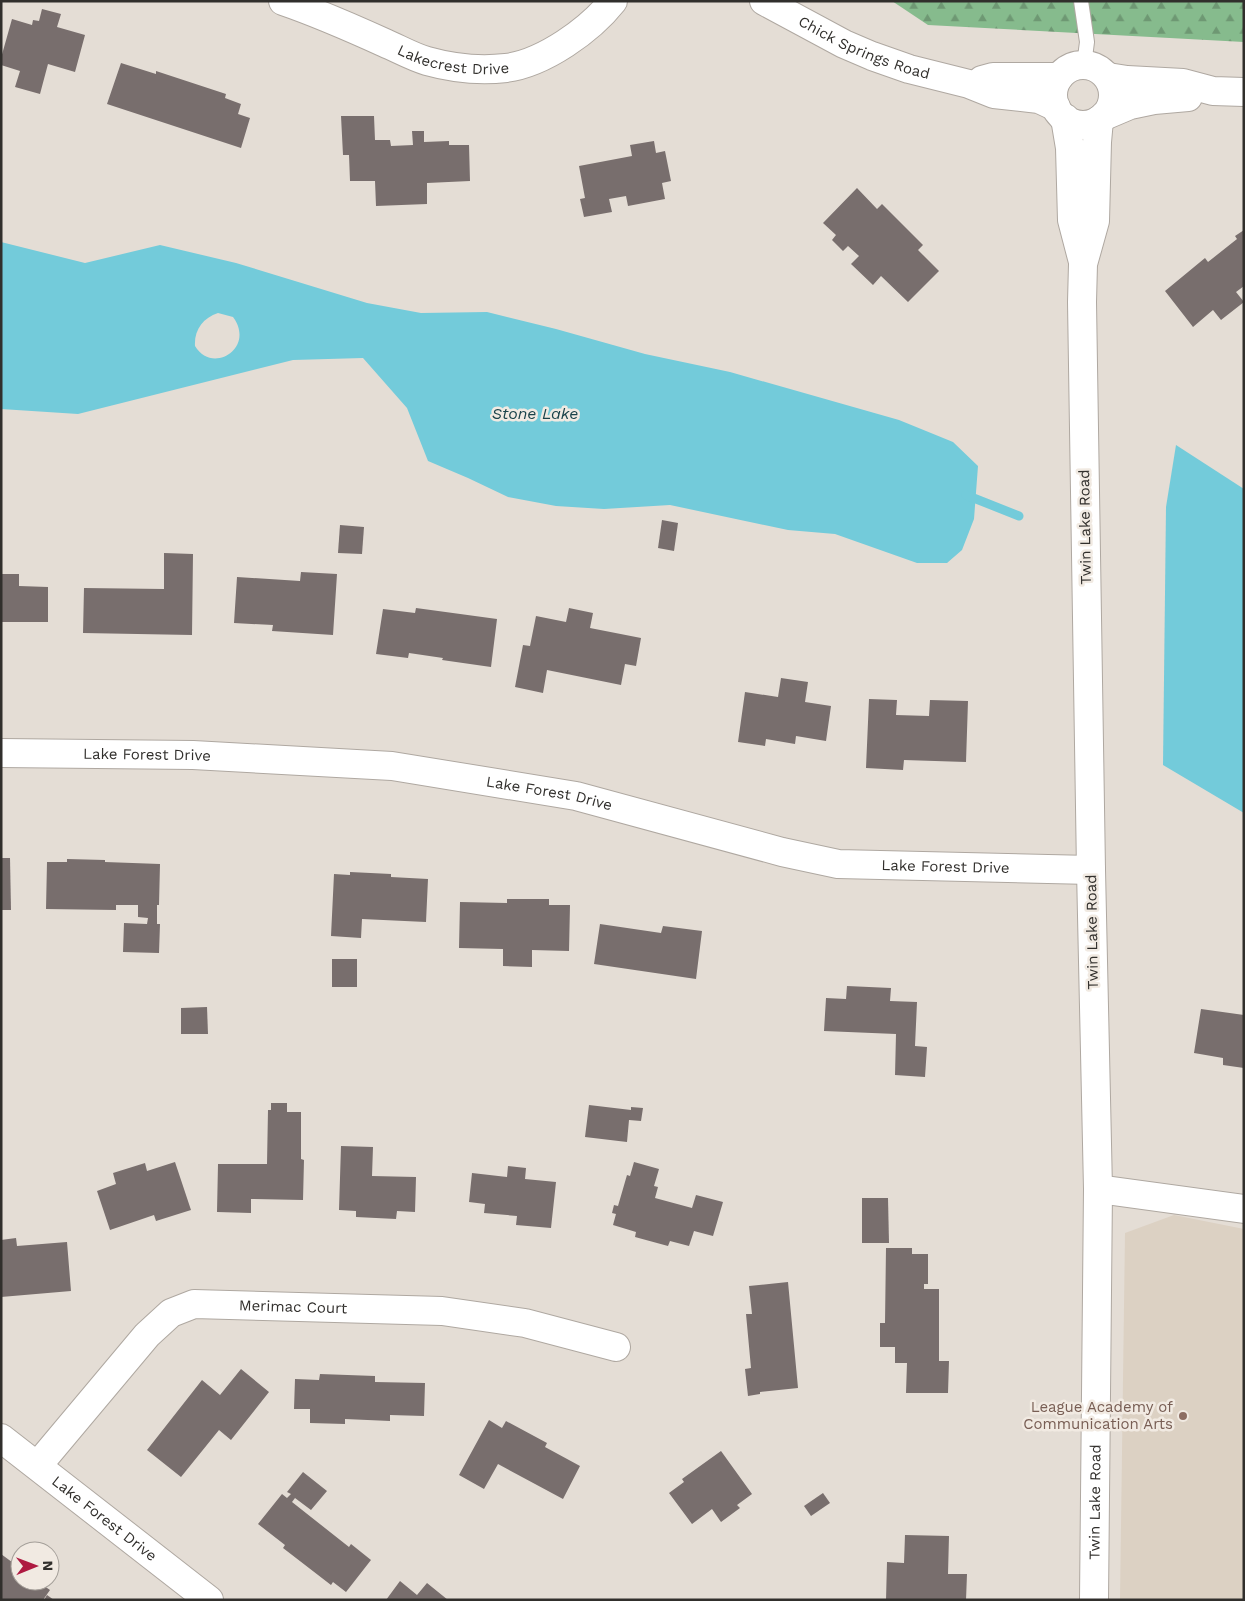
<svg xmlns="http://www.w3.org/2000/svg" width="1245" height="1601" font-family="'Work Sans',sans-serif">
<defs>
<pattern id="forest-firs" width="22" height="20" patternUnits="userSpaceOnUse" patternTransform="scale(1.25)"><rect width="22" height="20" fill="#86bb8d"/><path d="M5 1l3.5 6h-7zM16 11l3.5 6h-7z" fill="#6e9873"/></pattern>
</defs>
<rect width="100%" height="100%" fill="#e4ddd5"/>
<!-- built -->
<path fill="#dcd1c3" d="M1174,1215l70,14v371h-124l5,-367z"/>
<!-- forest -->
<path fill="url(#forest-firs)" d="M892,1h352v41l-316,-17z"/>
<!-- water -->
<g fill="#73cbda" fill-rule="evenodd">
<path d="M1,242l84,21 75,-18 76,18 131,40 54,10 66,-1 69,17 89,25 85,18 169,48 54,22 25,24 -4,53 -12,31 -15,13h-30l-82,-29 -47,-4 -118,-25 -66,4 -48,-3 -48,-9 -40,-19 -40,-17 -21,-53 -44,-50 -70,2 -215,54 -77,-5zM218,313l15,4c23,31 -21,58 -38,29 -1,-16 8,-28 23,-33z"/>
<path d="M1176,445l68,44v324l-81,-48 3,-258z"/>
</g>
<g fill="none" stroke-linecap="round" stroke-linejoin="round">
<!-- stream -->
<path stroke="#73cbda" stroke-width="9" d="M966,495l53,21"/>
</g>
<!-- building -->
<g fill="#786e6d">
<path d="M42,9l19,5 -4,13 28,8 -10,37 -27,-8 -8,30 -25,-7 5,-16 -19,-6v-7l11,-39 20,6 1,-5 6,1z"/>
<path d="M121,63l35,11v-3l70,23 -1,4 16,6 -3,10 12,4 -9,30 -134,-44z"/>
<path d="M341,116h33l1,24h15l1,6 22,-1 -1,-14h12v11l25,-1v4h20l1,36 -43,2v21l-51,2 -1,-25h-25l-1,-26h-6z"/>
<path d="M654,141l2,12 9,-2 6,30 -9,2 3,16 -37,7 -2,-10 -17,3 3,13 -28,5 -4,-18 5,-1 -6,-32 53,-10 -2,-11z"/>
<path d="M857,188l20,21 5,-5 41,41 -5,5 21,21 -31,31 -27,-26 -8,9 -22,-21 8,-8 -11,-10 -5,5 -11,-11 4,-5 -13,-12z"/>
<path d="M1244,230v56l-8,6 8,10 -23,18 -8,-10 -20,17 -28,-36 40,-33 3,4 29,-23 -2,-3z"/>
<path d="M662,520l16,3 -4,28 -16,-3z"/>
<path d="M340,525l24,2 -2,27 -24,-1z"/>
<path d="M164,553l29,1 -1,81 -109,-2 1,-45 80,1z"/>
<path d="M301,572l36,2 -4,61 -61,-4 1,-6 -39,-2 3,-46 63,4z"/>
<path d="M1,574h18v12l29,1v35h-47z"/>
<path d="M416,608l81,11 -6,48 -49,-7 1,-2 -34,-5 -1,5 -32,-4 7,-45 32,4z"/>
<path d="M569,608l24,5 -3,15 51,10 -5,28 -11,-2 -4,21 -74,-15 -4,23 -28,-6 8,-42 7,1 6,-30 30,6z"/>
<path d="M781,678l27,4 -3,20 26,4 -5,35 -30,-5 -1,8 -29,-5 -1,7 -27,-4 7,-50 33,5z"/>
<path d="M869,699l28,1 -1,15 33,1 1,-16 38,1 -2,61 -62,-2 -1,10 -37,-2z"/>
<path d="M1,858h9l1,52h-10z"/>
<path d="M67,859l38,1v2l55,2 -1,41h-2v19h3l-1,29 -36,-1 1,-29 23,1 1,-6 -10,-1v-12h-22v5l-70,-1 1,-47h20z"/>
<path d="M350,872l41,2v3l37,2 -2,43 -64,-3 -1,19 -30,-2 3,-62 16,1z"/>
<path d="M507,899h42v6h21l-1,46 -37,-1v17l-29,-1v-17l-44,-1 1,-46 47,1z"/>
<path d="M600,924l61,9 2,-7 39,5 -6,48 -102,-15z"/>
<rect x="332" y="959" width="25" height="28"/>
<path d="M847,986l44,2 -1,13 27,1 -2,44 12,1 -2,30 -30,-2 1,-41 -72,-3 2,-33 20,1z"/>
<path d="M207,1007l1,27h-27v-26z"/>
<path d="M1201,1009l43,6v53l-21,-3v-7l-29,-5z"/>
<path d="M271,1103h16v9h14v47l3,1 -1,40 -52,-1v14l-34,-1 1,-48h49l1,-54h3z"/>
<path d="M589,1105l42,5v-3l12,1 -2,13 -12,-1 -2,22 -42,-5z"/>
<path d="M341,1146l32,1 -1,29 44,1 -1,35 -18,-1 -1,8 -40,-2v-6l-17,-1z"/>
<path d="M175,1162l16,48 -35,11 -2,-6 -44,15 -13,-39 19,-7 -3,-11 32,-10 2,8z"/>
<path d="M634,1162l25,7 -5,17 4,1 -3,11 37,10 4,-13 27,7 -10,34 -19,-5 -5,15 -19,-5 -2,5 -33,-9 1,-5 -23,-7 3,-11 -4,-1 2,-8 4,1 9,-31 3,1z"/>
<path d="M508,1166l18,2 -1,11 31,3 -5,46 -35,-3 1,-9 -33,-3 1,-9 -16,-2 3,-29 35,4z"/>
<path d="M862,1198h26l1,45h-27z"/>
<path d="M16,1238l1,8 50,-4 4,49 -70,6v-57z"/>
<path d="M886,1248h26v6h16v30h-4v5h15v72h10l-1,32h-42l1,-30h-12v-16h-15v-24h5z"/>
<path d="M788,1282l10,106 -38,4v2l-12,2 -3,-27 6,-1 -5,-54h6l-3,-28z"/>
<path d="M241,1369l28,23 -38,48 -12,-10 -38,47 -34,-27 55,-70 18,15z"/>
<path d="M320,1374l55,2v6l50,1 -1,33 -34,-1v6l-45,-2v5l-35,-1v-14h-16l1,-30 24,1z"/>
<path d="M489,1420l13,8 4,-7 41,22 -2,4 35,19 -17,33 -65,-35 -14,25 -25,-14z"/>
<path d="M721,1451l31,43 -15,11 3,3 -19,14 -9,-13 -20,15 -23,-31 15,-11 -2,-3z"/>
<path d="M303,1472l24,19 -16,19 -16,-12 -3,4 57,45 2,-3 20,16 -25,32 -13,-10 -2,3 -48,-37 2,-3 -27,-21 24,-30 5,4 4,-4 -4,-2z"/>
<path d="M823,1493l7,10 -19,13 -7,-10z"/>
<path d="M905,1535l44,1 -1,38h19l-1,26h-80l1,-38 17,1z"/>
<path d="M1,1554l19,14v13h17l13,9 -7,10h-42z"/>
<path d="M400,1581l17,14 10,-12 21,17h-62z"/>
<path d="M47,1595l7,5h-10z"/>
</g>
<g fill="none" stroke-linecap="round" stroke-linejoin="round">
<defs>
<path id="lane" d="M1081,1l6,41 -3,23"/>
<g id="street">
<path id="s1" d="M283,1c35,12 69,27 102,42 14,6 28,14 42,18 25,7 53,10 79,7 38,-5 84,-38 107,-67"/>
<path d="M1065,118l5,30 2,72 11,42"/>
<path id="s2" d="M1,753l192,2 199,11 184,30 206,56 56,12 253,6"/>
<path d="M1098,1189l146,20"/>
<path id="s3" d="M1,1438l208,162"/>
<path id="s4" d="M38,1465l109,-130 24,-22 23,-9 248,7 83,12 91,24"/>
<path id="s5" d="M1094,1600l4,-411 -7,-319 -9,-568 1,-38 12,-43 2,-79 2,-22"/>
</g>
<g id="secondary">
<path id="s6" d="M764,1l80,43 28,12 37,13 60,15 25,10 45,5 17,8"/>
<circle cx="1083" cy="95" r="30"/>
<path d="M1108,77l19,3 56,3 30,8 31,1"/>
<path d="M982,80l11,-3h66"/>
<path d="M1104,116l26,-11 24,-5 34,-3"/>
</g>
</defs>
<!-- lane casing -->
<use href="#lane" stroke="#afa8a1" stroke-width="16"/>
<!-- street casing -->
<use href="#street" stroke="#afa8a1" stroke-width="30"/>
<!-- secondary casing -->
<use href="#secondary" stroke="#afa8a1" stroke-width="30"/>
<!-- lane -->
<use href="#lane" stroke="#fff" stroke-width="14"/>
<!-- street -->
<use href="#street" stroke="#fff" stroke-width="28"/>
<!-- secondary -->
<use href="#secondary" stroke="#fff" stroke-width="28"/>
</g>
<!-- markers -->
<circle fill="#8d6e63" stroke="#f1eae2" stroke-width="2" cx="1183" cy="1416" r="5"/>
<g text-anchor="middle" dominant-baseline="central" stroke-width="5" stroke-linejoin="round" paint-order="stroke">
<!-- street labels -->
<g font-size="15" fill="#312f2c" stroke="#f1eae2">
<text stroke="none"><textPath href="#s6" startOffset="111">Chick Springs Road</textPath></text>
<text stroke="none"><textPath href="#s1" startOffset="182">Lakecrest Drive</textPath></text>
<text transform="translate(1085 527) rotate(-91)">Twin Lake Road</text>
<text stroke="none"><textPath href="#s2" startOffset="146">Lake Forest Drive</textPath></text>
<text stroke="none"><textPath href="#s2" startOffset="551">Lake Forest Drive</textPath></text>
<text stroke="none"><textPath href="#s2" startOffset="956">Lake Forest Drive</textPath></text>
<text transform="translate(1092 932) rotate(-91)">Twin Lake Road</text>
<text stroke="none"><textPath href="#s4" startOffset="326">Merimac Court</textPath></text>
<text stroke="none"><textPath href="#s5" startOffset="98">Twin Lake Road</textPath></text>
<text stroke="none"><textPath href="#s3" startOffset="131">Lake Forest Drive</textPath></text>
</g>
<!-- education labels -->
<g font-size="15" fill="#785e54" stroke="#f1eae2" text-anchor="end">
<text x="1173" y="1407">League Academy of<tspan x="1173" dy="17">Communication Arts</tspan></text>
</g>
<!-- water labels -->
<g font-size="16" font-style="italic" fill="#1a434a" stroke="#f1eae2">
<text x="535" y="413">Stone Lake</text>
</g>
</g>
<!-- border -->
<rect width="1245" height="1601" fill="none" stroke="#312f2c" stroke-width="5"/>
<!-- north arrow -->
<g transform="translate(35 1566) rotate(89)"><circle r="24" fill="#f1eae2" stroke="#a49f99"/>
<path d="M0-4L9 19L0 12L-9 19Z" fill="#ae1a41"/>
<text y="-8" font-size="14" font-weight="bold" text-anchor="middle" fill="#312f2c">N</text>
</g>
</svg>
